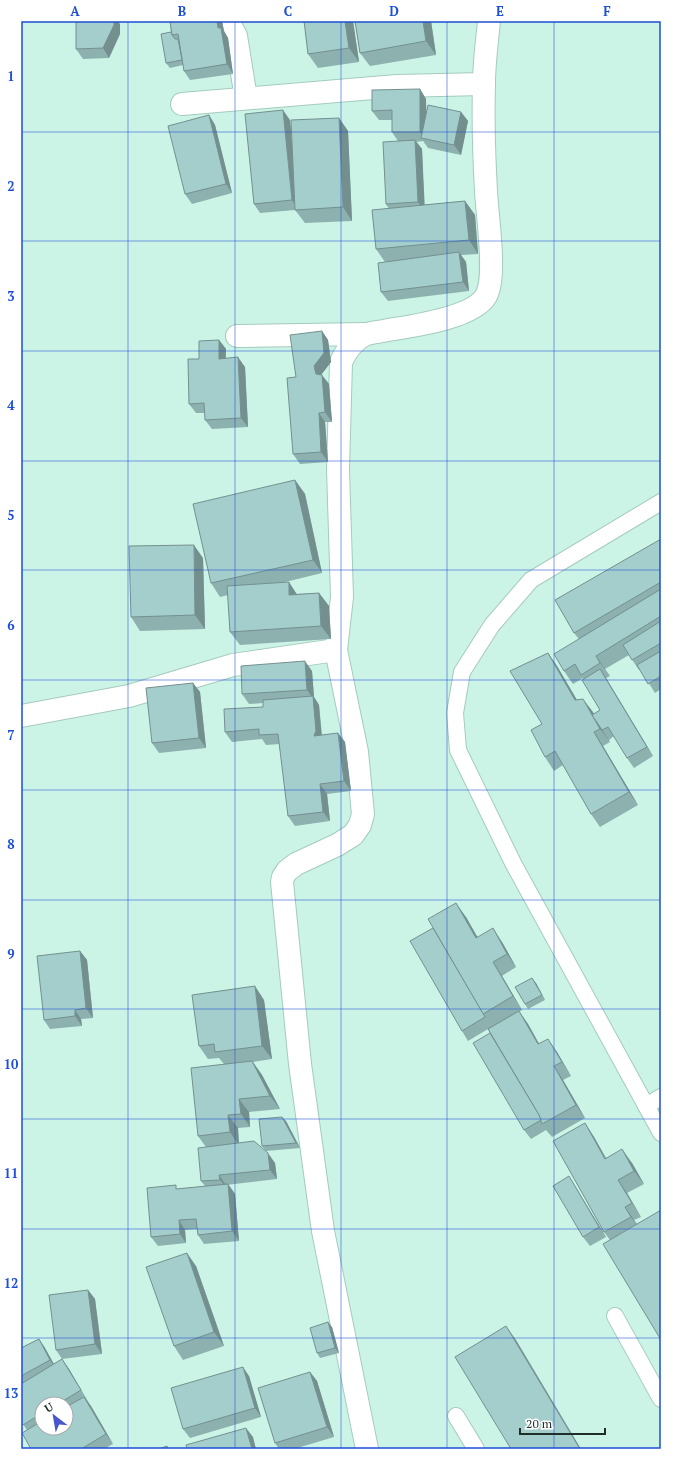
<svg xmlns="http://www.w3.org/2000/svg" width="682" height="1470" font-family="'PT Serif',serif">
<rect width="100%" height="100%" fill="#ccf4e6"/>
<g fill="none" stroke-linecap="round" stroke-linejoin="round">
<defs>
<g id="lane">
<path d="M661,502l-130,78 -39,45 -30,47 -7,41 3,37 55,113 148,270"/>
<path d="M646,1106l15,-9"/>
<path d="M615,1316l46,83"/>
<path d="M456,1416l20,33"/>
</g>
<g id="street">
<path d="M228,21l8,15 10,62"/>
<path d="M182,104l215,-18 87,-2"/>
<path d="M237,336l128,-2"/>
<path d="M21,716l108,-20 104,-31 103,-15"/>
<path d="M367,1449l-44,-218 -23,-167 -18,-182 1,-5 4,-6 9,-7 41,-19 16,-10 7,-10 3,-11 -6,-62 -21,-102 6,-53 -4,-128 3,-107c5,-11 12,-21 23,-27 7,-3 17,-3 24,-5 25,-4 85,-12 98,-34 11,-19 1,-82 0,-105 -2,-35 -3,-72 -2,-107 0,-21 3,-42 5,-63"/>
</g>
</defs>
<!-- lane casing -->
<use href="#lane" stroke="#a4cbbe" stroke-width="18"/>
<!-- street casing -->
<use href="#street" stroke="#a4cbbe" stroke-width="24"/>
<!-- lane -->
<use href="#lane" stroke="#fff" stroke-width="16"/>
<!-- street -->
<use href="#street" stroke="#fff" stroke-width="22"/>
</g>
<!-- wall -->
<g fill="#8db1af" fill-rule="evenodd">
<path d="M170,21h52l2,10 4,7 5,36 -43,6 -6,-9 -1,-6 -13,3 -4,-5 5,-31z"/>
<path d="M304,21h49l6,41 -41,6 -10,-14z"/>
<path d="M355,21h76l5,34 -66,11 -10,-13z"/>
<path d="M120,24v10l-11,24 -26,1 -7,-10z"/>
<path d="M420,89l6,10v15l35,-2 7,9 -7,34 -33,-7 -5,-7 -7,1 6,7 2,56 41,-4 10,14 3,39 -17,1 5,7 3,29 -81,10 -7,-9 4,-30 -9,-13 13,-40 -3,-5 12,-63 -6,-9v-12h-13l-7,-9z"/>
<path d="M209,115l6,10 17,68 -40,11 -7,-10z"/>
<path d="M339,118l9,13 4,90 -47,2 -10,-13 -35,3 -6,-9 36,-84 2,25z"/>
<path d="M322,331l6,9 3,22 -10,13 8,9 3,38h-7l3,40 -28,2 -7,-10 3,-77z"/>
<path d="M219,340l7,9v9l19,9 3,60 -36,2 -7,-9v-7h-9l-7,-9 10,-45z"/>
<path d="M295,480l10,14 17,79 -41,10 16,11 22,-1 10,13 2,33 -91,6 -10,-13 -2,-37 -8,2 -9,-14z"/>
<path d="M661,539v150l-6,4 -15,-24 -1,1 -10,-15 -24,14 5,7 -4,2 47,78 -19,12 -7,-10 -13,-22 -5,4 1,2 -7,4 35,59 -38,22 -9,-13 -28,-49 -9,6 -9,-14 -3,-33 6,-71 9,13 20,34 17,14 6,-4 -17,-32 -10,6 -9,-13 15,-32 -5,-6z"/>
<path d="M203,558l2,71 -65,2 -9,-14z"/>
<path d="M312,671l2,26 5,8 3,30 16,-2 7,9 6,49 -24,3 3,27 -35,5 -7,-10 -8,-72 -14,1 -4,-6 -30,3 -7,-10 38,-25v-4l-14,1 -7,-10z"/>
<path d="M193,683l7,9 6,56 -47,5 -7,-10z"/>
<path d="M466,917l11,20 25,5 14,25 -14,9 20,34 -3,2 9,12 11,20 18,8 14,24 -8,4 22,38 -33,19 -6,-7 -15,9 -7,-9 -34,-97 -2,-4 -20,12 -6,-10z"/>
<path d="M80,951l7,9 6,58 -12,1 1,7 -32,3 -6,-9z"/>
<path d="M536,983l9,17 -17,9 -3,-5z"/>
<path d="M264,1000l8,59 -19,3 9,13 18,34 -31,3 1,15 -12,1 1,15 36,20 2,16 -51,6 2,-1 7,10 4,47 -35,3 -6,-9 -1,-6 -12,1 1,13 -28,3 -7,-9 27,-48 27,-3 -4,-5 5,-34 -8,-11 26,-72 -5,-6 -11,1 -9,-13z"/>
<path d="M286,1121l14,27 -34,3 -4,-5z"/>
<path d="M585,1123l9,14 12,21 26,5 12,21 -17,9 14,24 -7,3 3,4 -27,16 -6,-8z"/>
<path d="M575,1186l31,51 -16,9 -7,-9z"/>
<path d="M196,1266l28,80 -41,14 -9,-14z"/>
<path d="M88,1290l7,9 7,55 -40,5 -6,-9z"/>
<path d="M332,1327l7,26 -19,5 -3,-5z"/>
<path d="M39,1339l6,9 9,16 8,-5 7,10 44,75 -9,5h-73l-4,-19 -6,-9v-73zM42,1404h24v24h-24z"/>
<path d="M310,1372l7,9 17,56 -40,12h-15l-4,-6z"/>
<path d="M249,1376l12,41 -71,21 -7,-9z"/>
</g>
<!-- shaded-wall -->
<g fill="#73908f">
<path d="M114,21h4l2,3v10l-11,24 -6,-10z"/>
<path d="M217,21h5l2,10 4,7 5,36 -6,-10z"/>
<path d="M345,21h8l6,41 -10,-14z"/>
<path d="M423,21h8l5,34 -10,-14z"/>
<path d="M420,89l6,10 1,40h-2l-5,-7z"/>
<path d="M283,110l7,10 8,90 -6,-10z"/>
<path d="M461,112l7,9 -7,34 -7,-10z"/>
<path d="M209,115l6,10 17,68 -6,-9z"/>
<path d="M339,118l9,13 4,90 -9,-14z"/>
<path d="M415,140l7,9 3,63 -7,-10z"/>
<path d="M465,201l10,14 3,39 -9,-14z"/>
<path d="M459,252l7,10 3,29 -6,-9z"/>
<path d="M322,331l6,9 3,22 -10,13 -5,-1 -2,-8z"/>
<path d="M219,340l7,9 -1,19 -6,-9z"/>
<path d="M238,357l7,10 3,60 -7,-9z"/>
<path d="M322,375l7,9 3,38 -7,-10z"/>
<path d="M319,413l6,9 3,40 -7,-10z"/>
<path d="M295,480l10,14 17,79 -9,-13z"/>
<path d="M194,545l9,13 2,71 -10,-14z"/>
<path d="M289,582l9,14 -9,-1z"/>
<path d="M319,593l10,13 2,33 -10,-13z"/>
<path d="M548,653l9,13 28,48 -10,-14z"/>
<path d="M596,656l9,13 5,7 -10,-13z"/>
<path d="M305,661l7,10 2,26 5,8 3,36 -8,-5 -1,-38 -6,-8z"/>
<path d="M600,669l6,9 47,78 -6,-9z"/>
<path d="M193,683l7,9 6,56 -7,-10z"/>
<path d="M583,699l10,13 10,18h-1l8,12 -10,-13z"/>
<path d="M594,732l9,14 35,59 -9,-13z"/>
<path d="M338,733l7,9 6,49 -7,-10z"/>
<path d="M320,784l7,10 3,27 -7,-9z"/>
<path d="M456,903l10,14 20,35 -10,-14z"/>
<path d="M493,928l9,14 14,25 -9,-13z"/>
<path d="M80,951l7,9 6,58 -7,-10z"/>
<path d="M493,962l9,14 20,34 -9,-14z"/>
<path d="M532,978l4,5 9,17 -3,-5z"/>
<path d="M255,986l9,14 8,59 -10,-13z"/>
<path d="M75,1010l6,9 1,7 -7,-10z"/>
<path d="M519,1011l9,13 19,34 -9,-14z"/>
<path d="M548,1039l9,13 14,24 -9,-14z"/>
<path d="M252,1061l10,14 18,34 -10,-13z"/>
<path d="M554,1066l9,14 22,38 -9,-13z"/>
<path d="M239,1099l10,13 1,15 -9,-13z"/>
<path d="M228,1115l10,13 1,18 -9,-14z"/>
<path d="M282,1117l4,4 14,27 -4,-5z"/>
<path d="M585,1123l9,14 20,36 -9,-14z"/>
<path d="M622,1149l10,14 12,21 -10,-13z"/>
<path d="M268,1153l7,10 2,16 -7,-9z"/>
<path d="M219,1175l7,10 1,4 -7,-9z"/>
<path d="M569,1176l6,10 31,51 -7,-10z"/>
<path d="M618,1180l9,13 14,24 -9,-14z"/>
<path d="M228,1184l7,10 4,47 -7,-10z"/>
<path d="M625,1207l9,13 7,11 -10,-14z"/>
<path d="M179,1220l6,10 1,13 -6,-9z"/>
<path d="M187,1253l9,13 28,80 -10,-14z"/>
<path d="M88,1290l7,9 7,55 -7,-10z"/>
<path d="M328,1322l4,5 7,26 -4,-5z"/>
<path d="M506,1326l10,14 65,109h-1z"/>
<path d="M39,1339l6,9 12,22 -7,-10z"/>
<path d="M62,1359l7,10 18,31 -6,-10z"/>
<path d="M243,1367l6,9 12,41 -6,-9z"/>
<path d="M310,1372l7,9 17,56 -7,-10z"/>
<path d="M84,1397l7,9 22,38 -7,-10z"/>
<path d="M246,1428l7,9 3,12h-4z"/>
</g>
<!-- building -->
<g fill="#a4cecc" stroke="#73908f">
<path d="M76,21h38v4l-11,23 -27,1z"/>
<path d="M170,21h47l1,7h3l6,36 -43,7 -6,-37 -6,1z"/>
<path d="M304,21h41l4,27 -41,6z"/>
<path d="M355,21h68l3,20 -66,12z"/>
<path d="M171,32l1,3 3,4h3l4,21 -16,3 -5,-29z"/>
<path d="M420,89v43h-28v-22l-20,1v-21z"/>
<path d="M428,105l33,7 -7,33 -33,-7z"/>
<path d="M283,110l9,90 -38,4 -9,-90z"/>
<path d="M209,115l17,69 -41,10 -17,-68z"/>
<path d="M339,118l4,89 -48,3 -4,-90z"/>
<path d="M415,140l3,62 -32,2 -3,-62z"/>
<path d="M465,201l4,39 -93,9 -4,-39z"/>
<path d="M459,252l4,30 -82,10 -3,-29z"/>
<path d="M322,331l2,22 -10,13 2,8 6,1 3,37 -6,1 2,39 -28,2 -6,-76 9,-1 -6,-42z"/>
<path d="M219,340v19l19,-2 3,61 -36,2 -1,-17 -15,1 -1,-45h11v-18z"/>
<path d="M295,480l18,80 -102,23 -18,-79z"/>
<path d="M661,539v43l-87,51 -19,-33z"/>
<path d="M194,545l1,70 -64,2 -2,-71z"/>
<path d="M289,582v13l30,-2 2,33 -91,6 -3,-46z"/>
<path d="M661,589v27l-65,40 4,7 -19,12 -6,-11 -11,7 -10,-17z"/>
<path d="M661,621v22l-29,17 -9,-15z"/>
<path d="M661,651v25l-13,8 -11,-19z"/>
<path d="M548,653l27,47 8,-1 17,30 -6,3 35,60 -38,22 -36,-63 -10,6 -14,-27 11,-6 -32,-53z"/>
<path d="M305,661l2,29 -65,4 -1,-28z"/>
<path d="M600,669l47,78 -20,11 -19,-31 -6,3 -10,-15 8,-5 -18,-30z"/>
<path d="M193,683l6,55 -47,5 -6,-55z"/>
<path d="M313,696l3,35 -2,5 24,-3 6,48 -24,3 3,28 -35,4 -10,-82 -19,1v-6l-34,3 -1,-23 39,-2v-7z"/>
<path d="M456,903l20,35 17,-10 14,26 -14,8 20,34 -30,18 -55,-95z"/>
<path d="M433,928l52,89 -23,14 -52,-90z"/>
<path d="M80,951l6,57 -11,2v6l-31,4 -7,-64z"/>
<path d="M532,978l10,17 -17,9 -10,-17z"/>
<path d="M255,986l7,60 -47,6 -1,-8 -15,2 -7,-51z"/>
<path d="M519,1011l19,33 10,-5 14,23 -8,4 22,39 -34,19 -3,-9 -51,-86z"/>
<path d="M490,1033l49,82 2,5 -17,10 -51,-87z"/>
<path d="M252,1061l18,35 -31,3 2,15 -13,1 2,17 -32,4 -7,-68z"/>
<path d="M282,1117l14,26 -34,3 -3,-27z"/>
<path d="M585,1123l20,36 17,-10 12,22 -16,9 14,23 -7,4 6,10 -27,15 -51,-91z"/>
<path d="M254,1141l14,12 2,17 -51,5 1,5 -19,1 -3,-33z"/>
<path d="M569,1176l30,51 -16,10 -30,-51z"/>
<path d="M228,1184l4,47 -34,4 -2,-16 -17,1 1,14 -29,3 -4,-49 29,-3v4z"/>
<path d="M661,1210v130l-58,-96z"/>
<path d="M187,1253l27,79 -40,14 -28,-79z"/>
<path d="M88,1290l7,54 -39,6 -7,-55z"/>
<path d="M328,1322l7,26 -18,5 -7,-25z"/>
<path d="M506,1326l74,123h-69l-56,-92z"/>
<path d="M39,1339l11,21 -29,16v-28z"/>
<path d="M62,1359l19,31 -23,14h-16v9l-19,12 -2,-4v-37z"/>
<path d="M243,1367l12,41 -72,21 -12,-41z"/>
<path d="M310,1372l17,55 -52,16 -17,-55z"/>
<path d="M84,1397l22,37 -25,15h-50l-9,-16 20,-12v7h24v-21z"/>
<path d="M246,1428l6,21h-65l-1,-4z"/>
<path d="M167,1446l1,3h-9z"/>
</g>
<!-- grid -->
<path fill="none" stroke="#1d4ed8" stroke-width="1" stroke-opacity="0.55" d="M128,21v1428M235,21v1428M341,21v1428M447,21v1428M554,21v1428M21,132h640M21,241h640M21,351h640M21,461h640M21,570h640M21,680h640M21,790h640M21,900h640M21,1009h640M21,1119h640M21,1229h640M21,1338h640"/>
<!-- border -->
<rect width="682" height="1470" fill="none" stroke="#ffffff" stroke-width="44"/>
<!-- north arrow -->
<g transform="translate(54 1416) rotate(329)"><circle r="19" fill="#ffffff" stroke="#a5aba9"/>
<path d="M0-3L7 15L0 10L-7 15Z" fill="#4857cc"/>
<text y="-6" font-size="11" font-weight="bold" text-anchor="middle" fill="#1e2d28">U</text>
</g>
<!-- scale -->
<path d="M520 1428v6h85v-6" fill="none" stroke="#1e2d28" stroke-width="2"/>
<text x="526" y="1428" font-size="12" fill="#1e2d28" stroke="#ffffff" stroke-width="3" paint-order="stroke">20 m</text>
<rect x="22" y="22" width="638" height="1426" fill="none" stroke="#1d4ed8" stroke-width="1.5"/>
<g font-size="13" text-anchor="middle" font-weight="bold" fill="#1d4ed8">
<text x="75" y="16">A</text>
<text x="182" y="16">B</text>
<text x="288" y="16">C</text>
<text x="394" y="16">D</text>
<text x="500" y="16">E</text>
<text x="607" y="16">F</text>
<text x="11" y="81">1</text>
<text x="11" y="191">2</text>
<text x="11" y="301">3</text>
<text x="11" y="410">4</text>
<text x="11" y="520">5</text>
<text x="11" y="630">6</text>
<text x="11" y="740">7</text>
<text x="11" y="849">8</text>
<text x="11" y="959">9</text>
<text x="11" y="1069">10</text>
<text x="11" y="1178">11</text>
<text x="11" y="1288">12</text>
<text x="11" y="1398">13</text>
</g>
</svg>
